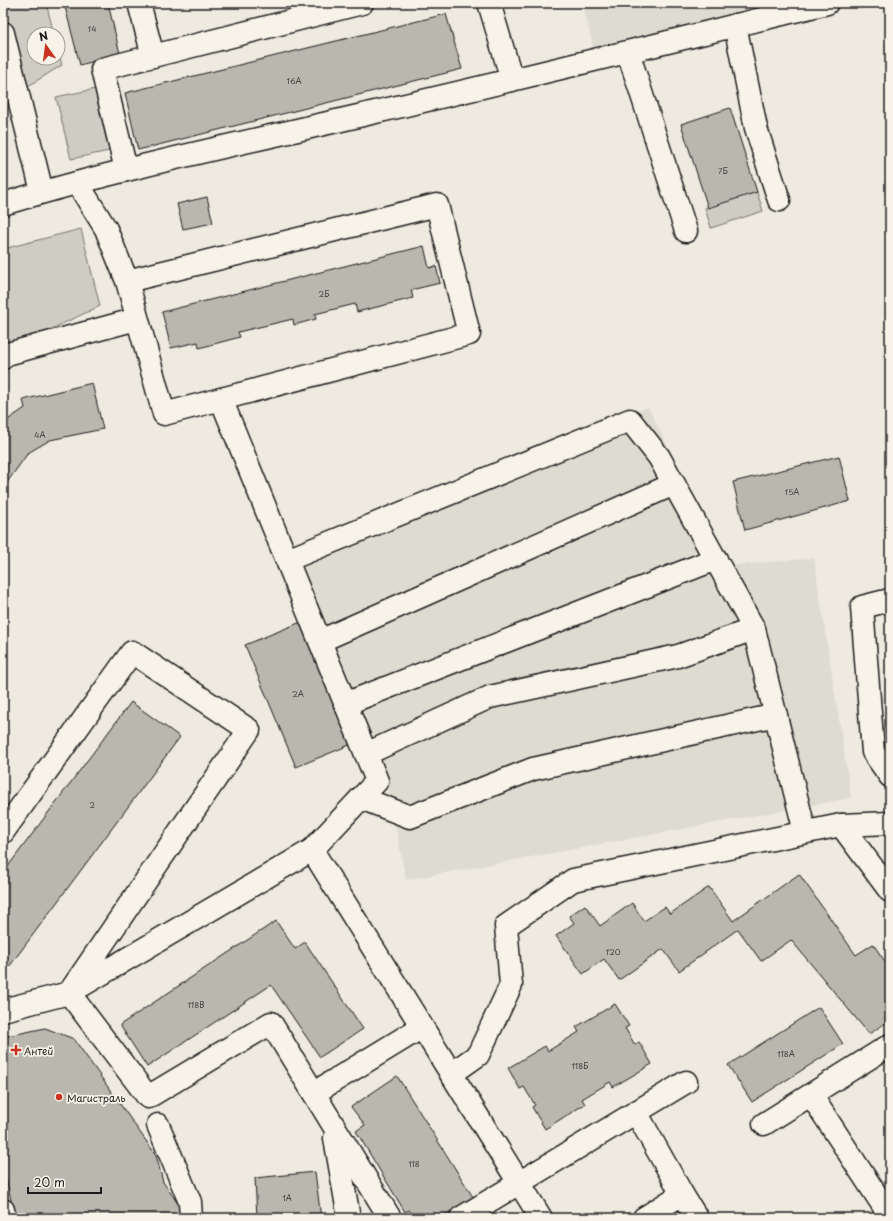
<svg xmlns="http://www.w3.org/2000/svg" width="893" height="1221" font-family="'Playpen Sans',sans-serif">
<rect width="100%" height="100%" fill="#eeeae0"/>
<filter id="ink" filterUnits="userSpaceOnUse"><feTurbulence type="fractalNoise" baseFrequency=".025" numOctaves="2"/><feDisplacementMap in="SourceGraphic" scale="8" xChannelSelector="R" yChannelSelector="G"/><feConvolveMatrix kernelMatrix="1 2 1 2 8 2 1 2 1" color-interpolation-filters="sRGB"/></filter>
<g filter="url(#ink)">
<!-- built -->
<g fill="#dedbd1">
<path d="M583,3h195l-185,44z"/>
<path d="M648,407l79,159 87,-8 37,240 -445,82 -19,-96 -96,-237z"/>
</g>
<!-- green -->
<g fill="#cfccc3" stroke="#767470">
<path d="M3,3h43l8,31h-20v24h24v-8l4,15 -37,23z"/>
<path d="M95,89l14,62 -38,8 -15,-62z"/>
<path d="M757,192l6,19 -52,17 -6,-20z"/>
<path d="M81,229l19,77 -97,46v-103z"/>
</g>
<!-- building -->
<g fill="#bab7af" stroke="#1c1c1c">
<path d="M64,3h44l12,51 -40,11z"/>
<path d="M446,14l16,55 -324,81 -13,-57z"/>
<path d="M730,108l27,84 -49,16 -27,-84z"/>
<path d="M207,197l6,26 -30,6 -6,-25z"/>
<path d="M424,246l5,22 7,-2 4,17 -29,7 2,8 -56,14 -2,-8 -40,10 1,5 -22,6 -1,-6 -55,13 2,5 -41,11 -1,-6 -27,6 -9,-36z"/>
<path d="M92,383l11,46 -53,11 -22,13 -25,35v-65l22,-15 -2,-8z"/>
<path d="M839,456l11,45 -105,29 -12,-48z"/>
<path d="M301,622l51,122 -56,23 -51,-122z"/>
<path d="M131,702l49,35 -177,238v-102z"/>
<path d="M799,874l57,81 17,-11 17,25v51l-21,14 -78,-94 -30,21 -23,-32 -59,42 -16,-22 -44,31 -15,-21 -21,15 -27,-38 18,-13 -5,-7 16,-11 15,21 32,-23 12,18 21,-14 5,7 39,-27 24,34z"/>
<path d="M276,921l19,28 10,-7 58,87 -43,28 -49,-72 -124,82 -27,-42z"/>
<path d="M615,1004l14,22 -4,2 10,17 4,-3 13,22 -39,23 -3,-5 -28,17 3,5 -40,25 -13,-22 3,-2 -11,-18 -4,2 -12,-21 37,-22 3,5 31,-19 -3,-5z"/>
<path d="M819,1007l24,37 -91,58 -24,-37z"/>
<path d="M45,1028l29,11 82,116 7,27 16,23v13h-164l-12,-53v-128z"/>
<path d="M397,1076l76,121 -33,21h-25l-6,-8 -4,2 -49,-81 9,-6 -14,-18z"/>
<path d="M315,1172l6,46h-64l-2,-40z"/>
</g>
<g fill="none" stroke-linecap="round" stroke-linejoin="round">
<defs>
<g id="minor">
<path d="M139,3l14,53 209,-53"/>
<path d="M489,3l23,77"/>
<path d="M735,25l21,103 23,72"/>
<path d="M3,33l39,159"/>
<path d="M628,52l58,179"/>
<path d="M126,170l-24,-101 51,-13"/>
<path d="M78,184l28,45 21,52 37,133 305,-80 -32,-129 -310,76"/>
<path d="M3,204c121,-37 245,-62 368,-91 153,-35 304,-73 456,-110"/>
<path d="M3,358l4,-4 130,-35"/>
<path d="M287,560l343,-140 29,37 95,172 51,203"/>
<path d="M890,600l-28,7 11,145 17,24"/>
<path d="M320,641l354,-157"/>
<path d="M345,704l371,-145"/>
<path d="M366,754l124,-57 188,-41 76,-27"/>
<path d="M361,798l49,19 123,-48 243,-54"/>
<path d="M841,825l49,-2"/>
<path d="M3,832l129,-180 117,78 -180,263 79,104 123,-74 119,195"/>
<path d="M312,850l229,368"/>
<path d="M3,1010l66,-17 243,-143 65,-69 -156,-382"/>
<path d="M451,1074l27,-19 33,-70 -5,-59 67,-46 268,-55 49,66"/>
<path d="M314,1093l108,-66"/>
<path d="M811,1095l79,121"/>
<path d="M636,1112l46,82"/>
<path d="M764,1124l126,-79"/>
<path d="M158,1125l32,77 1,16"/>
<path d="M335,1138l14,80"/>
<path d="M3,1210l2,8"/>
<path d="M461,1218l225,-136"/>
<path d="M644,1218l38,-24 15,24"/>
</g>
</defs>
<!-- minor casing -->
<use href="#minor" stroke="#1c1c1c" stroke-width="25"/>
<!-- minor -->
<use href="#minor" stroke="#f7f3e8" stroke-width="22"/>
</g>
</g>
<!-- markers -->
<g fill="#c8321e" stroke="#f7f3e8" stroke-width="1.5">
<path d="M14 1044h4v4h4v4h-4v4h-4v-4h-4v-4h4z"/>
<circle cx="59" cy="1097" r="4"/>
</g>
<g text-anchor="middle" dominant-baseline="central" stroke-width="3.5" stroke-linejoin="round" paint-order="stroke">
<!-- number labels -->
<g font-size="8" fill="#444341">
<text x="92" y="29">14</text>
<text x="294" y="81">16А</text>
<text x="723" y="171">7Б</text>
<text x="324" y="294">2Б</text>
<text x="40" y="435">4А</text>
<text x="792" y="492">15А</text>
<text x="298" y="694">2А</text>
<text x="92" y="805">2</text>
<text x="613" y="952">120</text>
<text x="196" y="1005">118В</text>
<text x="786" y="1054">118А</text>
<text x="580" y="1066">118Б</text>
<text x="414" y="1164">118</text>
<text x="287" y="1198">1А</text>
</g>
<!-- poi labels -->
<g font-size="10" fill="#1c1c1c" stroke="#f7f3e8" text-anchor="start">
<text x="24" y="1050">Антей</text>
<text x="67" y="1097">Магистраль</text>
</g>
</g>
<!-- margin -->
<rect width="893" height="1221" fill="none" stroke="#f7f3e8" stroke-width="16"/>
<rect x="8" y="8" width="877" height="1205" fill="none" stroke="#1c1c1c" stroke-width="1.5" filter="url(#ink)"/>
<!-- north arrow -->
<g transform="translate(46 46) rotate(346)"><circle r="19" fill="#f7f3e8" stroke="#9f9d96"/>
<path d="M0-3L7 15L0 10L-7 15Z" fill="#c8321e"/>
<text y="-6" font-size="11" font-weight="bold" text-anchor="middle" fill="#1c1c1c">N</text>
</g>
<!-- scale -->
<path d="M28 1187v6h73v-6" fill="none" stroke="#1c1c1c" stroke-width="2"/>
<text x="34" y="1187" font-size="12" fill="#1c1c1c" stroke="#f7f3e8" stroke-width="3" paint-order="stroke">20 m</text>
</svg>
